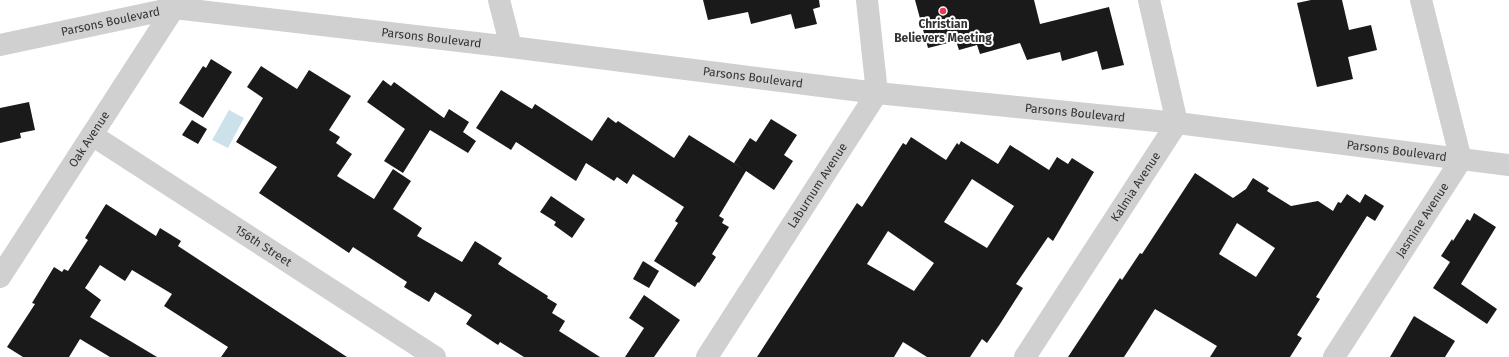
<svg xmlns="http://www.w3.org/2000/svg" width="1509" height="357" font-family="'Fira Sans',sans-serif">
<rect width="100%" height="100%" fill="#fff"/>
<!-- water -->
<path fill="#cce2eb" d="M229,110l15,8 -16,30 -16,-8z"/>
<!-- building -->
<g fill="#1a1a1a" fill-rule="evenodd">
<path d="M703,0h116l1,7 -7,2 4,15 -22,5 -4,-15 -40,10 -3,-12 -40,8z"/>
<path d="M915,0h119l6,24 69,-17 15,58 -22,5 -5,-19 -35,10 -2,-9 -33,8 -7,-17 -40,11 -3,-9 -18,5 -3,-9 -28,7z"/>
<path d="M1311,0h31l7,30 22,-5 6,25 -29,7 5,22 -36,8 -20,-84z"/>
<path d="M211,59l21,13 -29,46 -24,-15 24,-37 3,2z"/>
<path d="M261,66l36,23 12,-19 42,26 -22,34 11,7 -4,6 16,11 -15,22 37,23 19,-30 18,12 -18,28 29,19 -5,8 45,26 13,-21 27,17 -4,6 50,32 -1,2 10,6 -5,9 13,8 -6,10 41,26h-76l-24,-15 -2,3 -32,-21 6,-9 -37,-23 -6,10 -25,-15 3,-5 -54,-35 -4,6 -90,-60 18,-26 -41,-25 27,-44 -16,-11z"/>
<path d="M383,80l8,6 3,-4 50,36 5,-9 20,13 -6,10 13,9 -8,12 -38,-23 -27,43 -19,-12 21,-32 -38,-27z"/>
<path d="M501,90l31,19 3,-5 57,37 16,-24 8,6 2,-2 56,37 15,-23 56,35 -11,-7 16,-25 6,4 15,-23 26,16 -13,20 9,6 -19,29 -28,-19 -27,45 5,3 -2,4 7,4 -17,27 4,3 -17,26 -1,-1 -3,5 -41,-26 24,-38 -3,-2 9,-14 -51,-33 -6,10 -10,-7 -3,4 -28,-18 -10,18 -60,-39 -5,8 -35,-22z"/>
<path d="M29,102l6,28 -15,3 1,5 -21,5v-35z"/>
<path d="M192,120l15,9 -9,15 -16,-9z"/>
<path d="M911,137l35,23 11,-17 2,2 2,-4 37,23 12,-19 39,25 8,-13 11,7 4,-6 22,14 -41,69 -5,-4 -32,47 7,4 -23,36 -13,19 -5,-4 -12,18h-43l-24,-15 -9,15h-137l100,-154 5,4 41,-64 3,2zM972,179l42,27 -27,42 -43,-26zM888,231l46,32 -20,28 -47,-27z"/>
<path d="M1195,173l38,25 13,-9 7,-11 16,10 -2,3 24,15 27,-5 15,10 5,-9 3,1 6,-9 13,9 5,-9 19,12 -9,15 -8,-5 -51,81 4,2 -23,36 5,3 -12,19h-80l7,-11 -62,-37 -31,48h-56l52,-79 2,2 18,-27 2,1zM1237,223l38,25 -19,29 -37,-23z"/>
<path d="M551,196l34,23 -13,19 -18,-13 2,-3 -16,-10z"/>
<path d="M106,204l50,32 4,-8 21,13 -3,5 169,111h-126l7,-10 -64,-41 8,-12 -40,-24 -7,11 -25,-16 -15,23 16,12 -11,17 67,40h-47l-30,-18 -11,18h-46l-16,-10 28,-43 -3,-1 22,-36 8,5 2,-3 4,2 20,-31 -3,-2z"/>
<path d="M1474,213l22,14 -35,57 36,25 -10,15 -54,-36 17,-26 -9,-6 11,-17 1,2 14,-22 3,2z"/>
<path d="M643,261l16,10 -10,17 -16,-9z"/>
<path d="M644,295l36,25 -26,37h-29l19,-29 -15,-10z"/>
<path d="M1414,316l41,25 -10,16h-55z"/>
</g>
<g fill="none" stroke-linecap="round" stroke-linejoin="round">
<!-- minor -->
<g stroke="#d0d0d0" stroke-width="22">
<path d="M499,0l12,47"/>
<path id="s1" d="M0,45l174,-37 337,39 366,46 300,30 332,42"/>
<path id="s2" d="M92,135l343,222"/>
<path id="s3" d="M0,277l174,-269 -1,-7"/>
<path id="s4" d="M707,357l170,-264 -10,-93"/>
<path id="s5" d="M1025,357l152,-234 -28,-123"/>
<path id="s6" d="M1334,357l127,-197 -40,-160"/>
</g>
</g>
<!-- markers -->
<circle fill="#e43b55" stroke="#fff" stroke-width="1.5" cx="943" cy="11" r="4"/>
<g text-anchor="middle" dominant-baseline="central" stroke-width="4" stroke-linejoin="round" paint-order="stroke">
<!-- street labels -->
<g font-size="12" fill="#333" stroke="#fff">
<text stroke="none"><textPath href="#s1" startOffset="113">Parsons Boulevard</textPath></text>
<text stroke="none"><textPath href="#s1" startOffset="437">Parsons Boulevard</textPath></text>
<text stroke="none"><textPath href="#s1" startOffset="761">Parsons Boulevard</textPath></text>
<text stroke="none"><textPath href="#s1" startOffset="1085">Parsons Boulevard</textPath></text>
<text stroke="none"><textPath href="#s3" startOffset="164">Oak Avenue</textPath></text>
<text stroke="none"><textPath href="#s1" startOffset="1409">Parsons Boulevard</textPath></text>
<text stroke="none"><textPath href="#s4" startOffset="204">Laburnum Avenue</textPath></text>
<text stroke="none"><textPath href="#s5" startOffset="203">Kalmia Avenue</textPath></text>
<text stroke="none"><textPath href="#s6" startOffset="163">Jasmine Avenue</textPath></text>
<text stroke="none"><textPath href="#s2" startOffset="204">156th Street</textPath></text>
</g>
<!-- poi labels -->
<g font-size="12" font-weight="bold" fill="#333" stroke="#fff">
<text x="943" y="24">Christian<tspan x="943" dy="14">Believers Meeting</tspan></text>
</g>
</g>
</svg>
